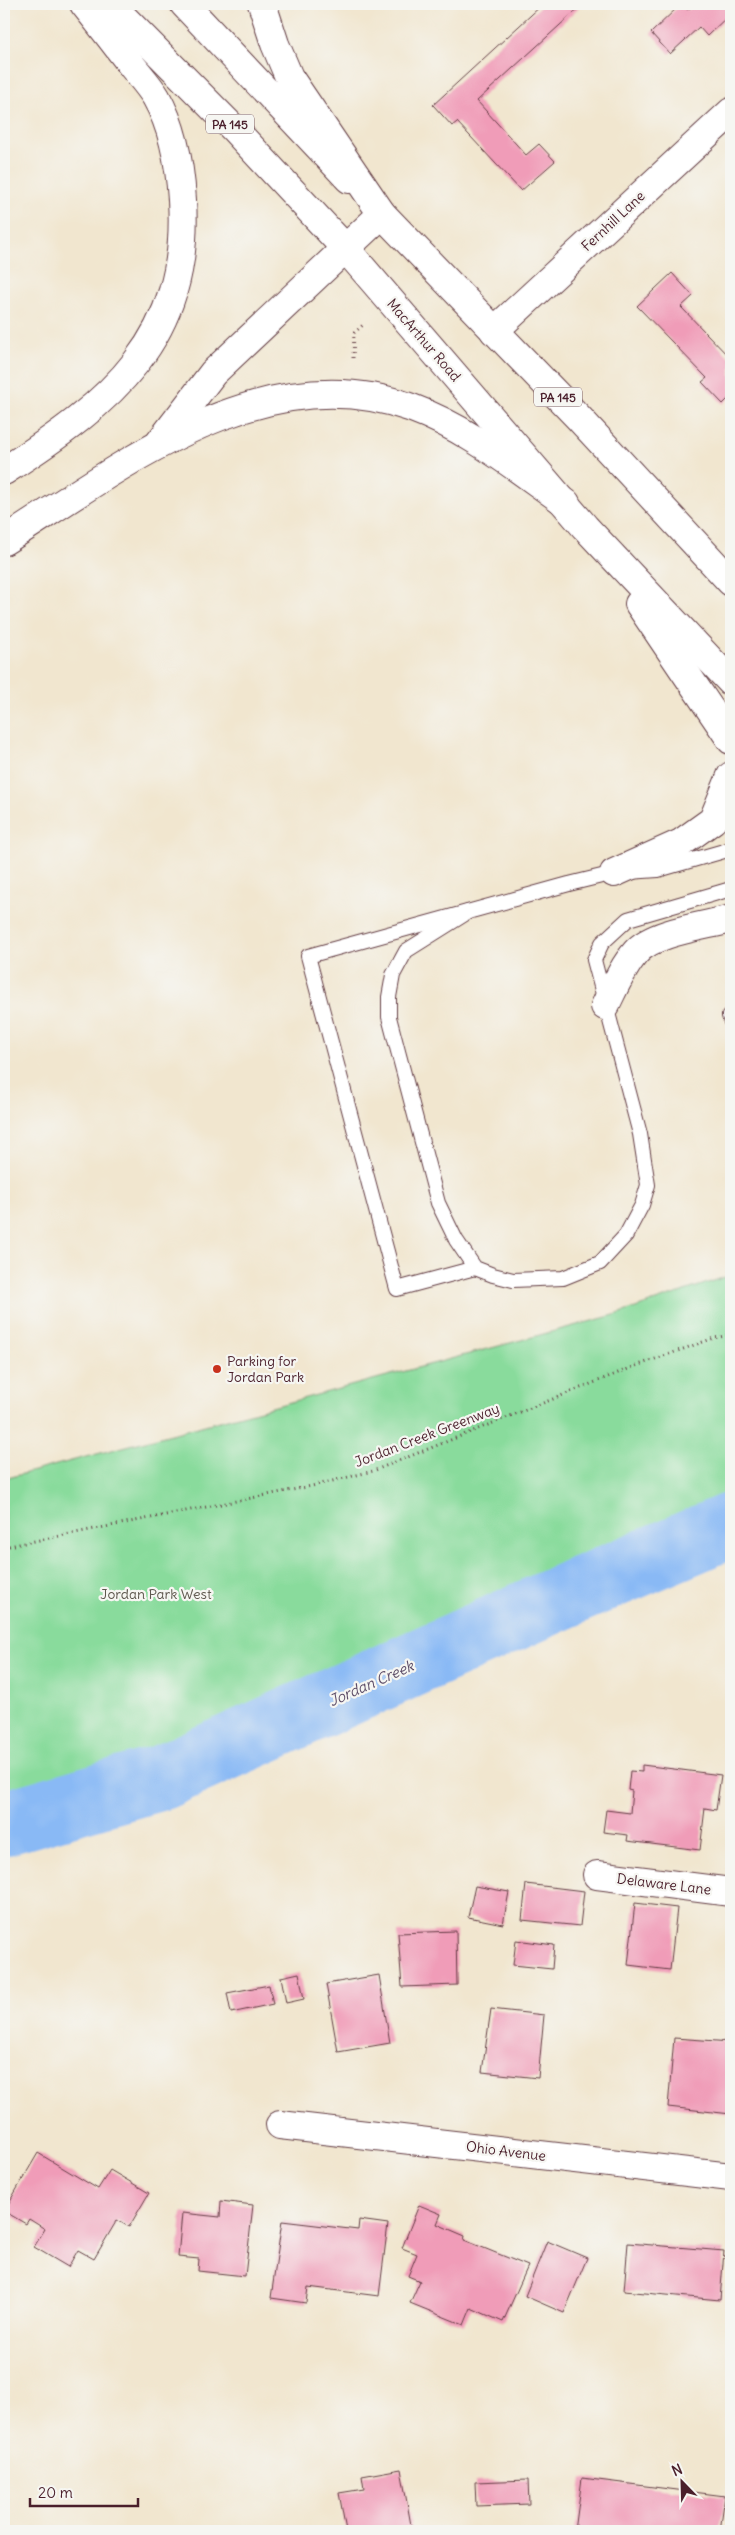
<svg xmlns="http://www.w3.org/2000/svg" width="735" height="2535" font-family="Delius,sans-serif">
<rect width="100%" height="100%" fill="#f6f6f2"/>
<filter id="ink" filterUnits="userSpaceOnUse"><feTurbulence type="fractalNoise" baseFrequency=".02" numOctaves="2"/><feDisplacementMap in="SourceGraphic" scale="10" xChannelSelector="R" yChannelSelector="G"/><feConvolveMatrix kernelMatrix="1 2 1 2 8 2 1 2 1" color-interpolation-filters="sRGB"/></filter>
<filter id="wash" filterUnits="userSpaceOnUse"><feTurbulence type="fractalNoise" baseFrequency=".0096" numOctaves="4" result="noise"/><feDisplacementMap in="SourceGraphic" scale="20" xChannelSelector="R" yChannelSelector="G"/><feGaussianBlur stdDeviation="1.12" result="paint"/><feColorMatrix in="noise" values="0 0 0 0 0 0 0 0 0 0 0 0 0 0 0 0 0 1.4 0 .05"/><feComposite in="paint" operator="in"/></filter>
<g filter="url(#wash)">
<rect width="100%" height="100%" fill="#f1e6cf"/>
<!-- green -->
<path fill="#89db9c" stroke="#6a7d64" d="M731,1275v218l-244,119 -136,58 -149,69 -198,60v-320l614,-165z"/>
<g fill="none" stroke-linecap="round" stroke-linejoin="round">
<!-- river -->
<path stroke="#89b9f5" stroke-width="65" d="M4,1823l156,-45 402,-181 169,-72"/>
</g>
<g id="blocks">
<!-- building -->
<g fill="#f09cb8">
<path d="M543,4h40l-106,97 49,54 13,-11 16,17 -34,30 -64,-69 -5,4 -19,-21z"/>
<path d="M681,4l7,6 6,-6h37v9l-24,23 -8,-9 -29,27 -19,-21z"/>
<path d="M672,273l21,23 -12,11 50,52v37l-8,8 -21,-22 5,-4 -70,-72z"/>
<path d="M642,1765l79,10 -5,35 -11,-2 -5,42 -73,-9 1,-6 -25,-3 3,-22 24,3 2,-22 -4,-1 2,-19 12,1z"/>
<path d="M526,1884l58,7 -4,35 -58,-6z"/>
<path d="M475,1886l34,6 -6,32 -35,-7z"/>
<path d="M635,1903l42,5 -7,62 -42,-5z"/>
<path d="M456,1931l1,54 -55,2 -4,-54z"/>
<path d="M516,1940l38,5 -2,24 -39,-4z"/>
<path d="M299,1973l5,26 -18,4 -5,-26z"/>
<path d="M379,1975l11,68 -52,9 -12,-68z"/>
<path d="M269,1985l4,19 -42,9 -4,-20z"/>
<path d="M491,2009l53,6 -6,63 -56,-6z"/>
<path d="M674,2038l57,4v72l-63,-7z"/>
<path d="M38,2153l60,36 12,-19 39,23 -20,34 -12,-7 -23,39 -16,-9 -10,17 -34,-20 11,-18 -16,-10 -3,5 -22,-13z"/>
<path d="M221,2201l32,4 -8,71 -47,-5 1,-12 -21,-2 4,-44 38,4z"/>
<path d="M419,2205l22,9 -4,10 28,12 -1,4 64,26 -25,56 -32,-14 -7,17 -54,-22 10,-22 -12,-5 9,-22 -15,-6z"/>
<path d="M359,2220l29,4 -9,72 -71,-9 -2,16 -35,-5 11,-77 76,9z"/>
<path d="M547,2241l40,17 -23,55 -39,-17z"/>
<path d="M628,2243l96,8 -4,49 -96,-9z"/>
<path d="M401,2469l11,62h-66l-7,-38 25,-4 -2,-13z"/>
<path d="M582,2478l143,18 -5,35h-145z"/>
<path d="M528,2480l1,24 -53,2 -1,-24z"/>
</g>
</g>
</g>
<g filter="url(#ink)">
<use href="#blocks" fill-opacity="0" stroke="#633d44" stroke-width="1"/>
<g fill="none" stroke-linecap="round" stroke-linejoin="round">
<defs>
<g id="service">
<path d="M468,912l-62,39 -13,24 -4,22v20l49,186 18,37 19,28 18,7 20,5 50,-2 37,-15 26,-28 16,-30 6,-20 -8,-51 -46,-174 8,-17 26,-24 103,-30"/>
<path d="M729,1016l2,6"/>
<path d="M475,1268l-78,21 -89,-333 261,-72 45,-11 44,-3 73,-21"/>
</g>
<g id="minor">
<path d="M494,331l237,-219"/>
<path d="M597,1875l134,17"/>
<path d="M280,2125l451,52"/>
</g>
<g id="primary">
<path d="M110,4l125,126 111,119 239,278 146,155"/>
<path d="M382,214l196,203 153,165"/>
<path d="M639,604l92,136"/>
<path d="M614,873l67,-30 32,-23 18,-44"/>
<path d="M605,1006c9,-18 17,-38 31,-54 17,-20 70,-26 95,-33"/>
</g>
<path id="trunk" d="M184,4l165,175"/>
<g id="motorway">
<path d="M160,442l53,-69 169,-159 -93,-137 -14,-33 -13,-40"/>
<path d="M4,471c106,-68 187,-132 178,-271 -2,-34 -9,-73 -26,-103 -6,-10 -15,-20 -23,-30 -16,-21 -32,-42 -49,-63"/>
<path d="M4,541c117,-74 261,-188 408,-133 57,21 105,61 154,95"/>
</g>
</defs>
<!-- service casing -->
<use href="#service" stroke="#633d44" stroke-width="16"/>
<!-- minor casing -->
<use href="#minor" stroke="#633d44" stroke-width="30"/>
<!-- primary casing -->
<use href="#primary" stroke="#633d44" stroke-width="30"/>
<!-- trunk casing -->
<use href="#trunk" stroke="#633d44" stroke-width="30"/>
<!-- motorway casing -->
<use href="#motorway" stroke="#633d44" stroke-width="30"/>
<!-- path -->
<g stroke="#633d44" stroke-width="3" stroke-dasharray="1 4" stroke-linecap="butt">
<path d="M353,358l1,-25 10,-9"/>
<path d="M4,1547l308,-61 61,-15 260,-104 81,-29 17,-3"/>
</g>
<!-- service -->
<use href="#service" stroke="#fff" stroke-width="14"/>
<!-- minor -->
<use href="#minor" stroke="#fff" stroke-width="28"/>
<!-- primary -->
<use href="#primary" stroke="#fff" stroke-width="28"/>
<!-- trunk -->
<use href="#trunk" stroke="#fff" stroke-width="28"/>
<!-- motorway -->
<use href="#motorway" stroke="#fff" stroke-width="28"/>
</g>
</g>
<!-- markers -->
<circle fill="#c8321e" stroke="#f6f6f2" stroke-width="2" cx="217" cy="1369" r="5"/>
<g text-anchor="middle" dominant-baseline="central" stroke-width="4.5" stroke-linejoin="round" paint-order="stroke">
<!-- shield labels -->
<g fill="#f6f6f2" stroke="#7e6067" stroke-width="1">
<rect x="206" y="114.5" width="48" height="19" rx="4"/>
<rect x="534" y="387.5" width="48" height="19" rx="4"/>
</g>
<g font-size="12" font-weight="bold" fill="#4a1f2b">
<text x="230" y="124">PA 145</text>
<text x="558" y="397">PA 145</text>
</g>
<!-- street labels -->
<g font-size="14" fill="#4a1f2b" stroke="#f6f6f2">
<text transform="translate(613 221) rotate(-43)">Fernhill Lane</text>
<text transform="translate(424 340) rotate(49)">MacArthur Road</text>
<text transform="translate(427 1435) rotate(-21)">Jordan Creek Greenway</text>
<text transform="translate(664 1884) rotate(7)">Delaware Lane</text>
<text transform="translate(506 2151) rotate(7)">Ohio Avenue</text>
</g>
<!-- poi labels -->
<g font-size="14" fill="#4a1f2b" stroke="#f6f6f2" text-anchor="start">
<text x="227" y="1361">Parking for<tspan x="227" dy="16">Jordan Park</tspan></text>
</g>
<!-- park labels -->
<g font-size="14" fill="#5d574d" stroke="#f6f6f2">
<text x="156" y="1594">Jordan Park West</text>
</g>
<!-- water labels -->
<g font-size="15" font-style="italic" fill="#5d4d68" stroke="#f6f6f2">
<text transform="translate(371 1683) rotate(-24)">Jordan Creek</text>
</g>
</g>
<!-- margin -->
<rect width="735" height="2535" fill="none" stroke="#f6f6f2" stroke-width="20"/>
<!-- north arrow -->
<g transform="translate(682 2482) rotate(337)" stroke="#f6f6f2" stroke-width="4" paint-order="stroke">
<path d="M0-4L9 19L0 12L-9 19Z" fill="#4a1f2b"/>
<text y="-8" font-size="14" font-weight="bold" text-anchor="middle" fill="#4a1f2b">N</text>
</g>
<!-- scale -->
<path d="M30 2498v8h108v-8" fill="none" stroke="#4a1f2b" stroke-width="2.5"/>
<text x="38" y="2498" font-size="15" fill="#4a1f2b" stroke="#f6f6f2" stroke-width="4" paint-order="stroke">20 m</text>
</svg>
